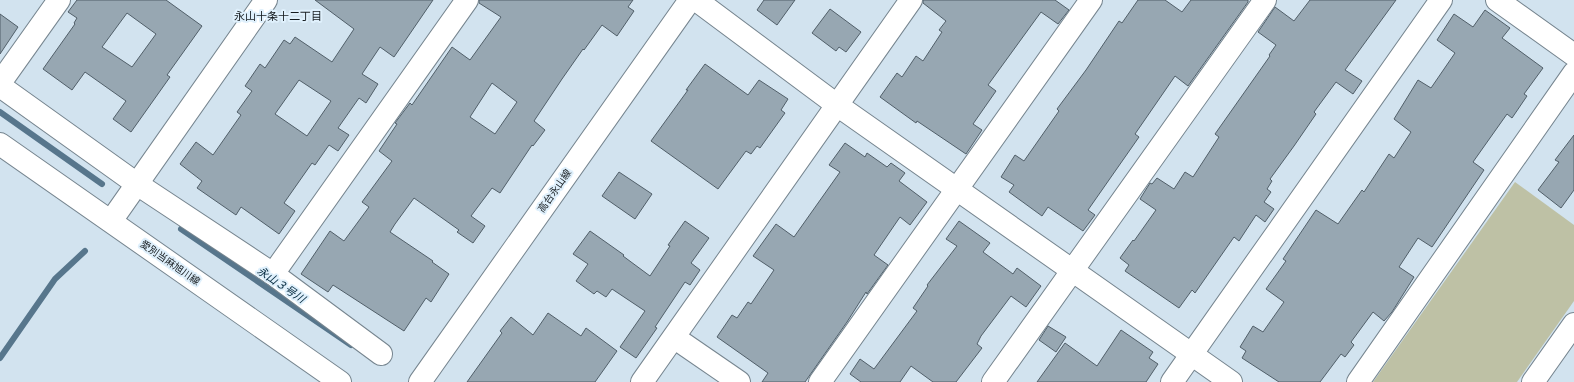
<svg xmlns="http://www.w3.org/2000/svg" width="1574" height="382" font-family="'Fira Sans Condensed','Noto Sans JP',sans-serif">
<rect width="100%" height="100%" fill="#d2e3ef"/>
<!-- green -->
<path fill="#bec1a5" d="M1515,182l59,43v76l-57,81h-144z"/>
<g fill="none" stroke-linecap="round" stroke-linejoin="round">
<!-- stream -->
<g stroke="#57768c" stroke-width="6">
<path d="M0,112l102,72"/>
<path d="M181,229l170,116"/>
<path d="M0,358l55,-79 30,-28"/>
</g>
</g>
<!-- building -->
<g fill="#97a7b2" stroke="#515f69" fill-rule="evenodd">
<path d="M77,0h89l36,26 -35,49 3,2 -39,55 -18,-13 13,-18 -41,-29 -13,18 -29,-21 32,-45 -1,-1 3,-5 -9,-6zM127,13l29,21 -24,33 -30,-20z"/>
<path d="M315,0h118l-39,57 -14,-10 -18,27 16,10 -12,19 -7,-5 -21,30 11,7 -11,16 -9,-6 -14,20 -3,-2 -28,40 11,8 -16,23 -38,-27 -5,8 -39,-27 5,-7 -22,-17 16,-22 17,13 28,-40 -4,-3 15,-21 -7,-5 15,-22 5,4 19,-28 6,4 5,-7 37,25 22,-33zM299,80l32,21 -24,35 -32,-22z"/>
<path d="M479,0h154l-5,7 6,4 -17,25 -15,-11 -18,25 -1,-1 -21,30 -28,42 11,9 -12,16 -1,-1 -32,48 -8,-5 -21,28 14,10 -12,17 -16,-11 2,-2 -45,-32 -19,26 -5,8 43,29 -1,1 17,12 -18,28 -5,-4 -22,33 -71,-46 -5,7 -27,-18 29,-43 14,10 25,-34 -7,-5 30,-41 -13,-10 18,-27 -2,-1 15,-20 2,2 40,-58 18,13 31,-43 -22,-14zM492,83l25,19 -22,32 -25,-17z"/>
<path d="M764,0h31l-18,25 -20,-15z"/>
<path d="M923,0h132l14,10 -11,14 -17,-12 -53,73 8,6 -23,33 9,6 -16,24 -49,-33 -1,2 -36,-26 17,-24 5,4 14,-21 7,5 19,-29 -3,-2 7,-9 -23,-18z"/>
<path d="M1138,0h27l17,12 9,-12h57v2l-60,84 -13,-10 -40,58 4,3 -51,73 7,5 -12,16 -35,-24 -6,9 -33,-24 5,-7 -13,-8 14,-22 9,6 35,-50 -2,-2 29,-39 33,-49 3,2z"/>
<path d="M1310,0h86l-51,70 17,11 -9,13 -17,-12 -22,30 2,2 -22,32 -24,33 2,2 -5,8 4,3 -7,10 10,7 -9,13 -9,-7 -17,26 -5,-4 -39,56 -3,-3 -13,18 -54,-37 4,-6 -9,-7 13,-18 1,1 22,-31 -16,-11 10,-16 2,1 5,-6 17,11 11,-17 8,5 26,-40 -4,-3 55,-78 -1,-1 7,-10 -18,-13 17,-25 19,14z"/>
<path d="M830,9l31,23 -15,20 -7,-5 -3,4 -24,-18z"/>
<path d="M1485,10l25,18 -8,10 41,30 -19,26 3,2 -15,22 -5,-4 -34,48 11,8 -52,77 -14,-9 -19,29 15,10 -22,35 -8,9 -11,-9 -22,30 3,3 -9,12 -4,-3 -21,28h-41l-37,-24 4,-7 -6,-4 13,-21 10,6 21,-30 -18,-13 20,-28 -3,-2 33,-49 22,14 24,-34 2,2 25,-38 5,4 17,-26 -17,-13 24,-39 13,8 24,-35 -18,-13 17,-26 19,13z"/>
<path d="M0,14l18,13 -18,27z"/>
<path d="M705,64l43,31 11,-15 29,19 -7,11 4,3 -25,35 -3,-2 -6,8 -5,-3 -28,38 -67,-48 37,-51h-2z"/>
<path d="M1574,135v55l-13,18 -23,-18 21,-28 -4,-2z"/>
<path d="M845,143l20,14 2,-4 20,14 4,-4 14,10 -6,8 28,21 -17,23 -10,-8 -26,38 14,10 -21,29 -1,-2 -19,30 -42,60h-43l6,-9 -51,-36 15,-22 5,3 11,-16 3,2 23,-34 -21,-14 23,-32 18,13 46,-65 -11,-7z"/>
<path d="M619,172l33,22 -17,25 -33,-23z"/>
<path d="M685,221l24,17 -18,25 9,7 -10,15 -5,-3 -30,45 2,1 -21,30 -16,-11 25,-36 -33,-22 -6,8 -9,-6 -3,3 -18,-13 12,-17 -15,-10 17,-23 34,24 -1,1 27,20 20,-30 -2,-1z"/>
<path d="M959,221l31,22 -7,9 30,22 4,-6 24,18 -15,21 -15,-11 -30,40 -4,8 5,4 -26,34h-23l-22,-16 -11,16h-39l-11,-8 10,-15 14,10 43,-58 -4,-3 15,-22 -1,-1 30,-39 -11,-7z"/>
<path d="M548,313l33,23 5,-8 31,23 -22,31h-128l35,-49 -2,-2 11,-14 22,18z"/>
<path d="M1048,326l18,11 -10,15 -17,-12z"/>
<path d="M1121,330l32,22 -4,6 9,6 -12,18h-109l28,-39 32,23z"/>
</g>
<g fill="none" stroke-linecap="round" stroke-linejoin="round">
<defs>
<g id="minor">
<path d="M696,0l141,105 394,277"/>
<path d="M1497,0l77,55"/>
<path d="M0,83l59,-83"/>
<path d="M0,86l137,98 136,90 108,80"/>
<path d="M111,221l155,-221"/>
<path d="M273,274l194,-274"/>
<path d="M675,338l64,44"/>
<path d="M642,382l269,-382"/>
<path d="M820,382l271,-382"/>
<path d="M993,382l272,-382"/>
<path d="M1172,382l269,-382"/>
<path d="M1358,382l216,-309"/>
<path d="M1533,382l41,-58"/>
</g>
<path id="tertiary" d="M420,382l270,-382"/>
<path id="primary" d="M0,144l340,238"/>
</defs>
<!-- minor casing -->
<use href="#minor" stroke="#76858f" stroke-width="24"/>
<!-- tertiary casing -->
<use href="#tertiary" stroke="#76858f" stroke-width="24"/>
<!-- primary casing -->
<use href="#primary" stroke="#76858f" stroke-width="24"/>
<!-- minor -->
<use href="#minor" stroke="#fff" stroke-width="22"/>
<!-- tertiary -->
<use href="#tertiary" stroke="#fff" stroke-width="22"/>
<!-- primary -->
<use href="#primary" stroke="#fff" stroke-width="22"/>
</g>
<g text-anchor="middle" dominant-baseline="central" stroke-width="4" stroke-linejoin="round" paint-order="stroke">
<!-- street labels -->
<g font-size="10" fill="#161c20" stroke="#dff0fc">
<text transform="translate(555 191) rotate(-55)">高台永山線</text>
<text transform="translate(170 263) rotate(35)">愛別当麻旭川線</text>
</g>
<!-- neighbourhood labels -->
<g font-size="11" fill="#161c20" stroke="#dff0fc">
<text x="278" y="16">永山十条十二丁目</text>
</g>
<!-- water labels -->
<g font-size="11" font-style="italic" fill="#082d42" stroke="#dff0fc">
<text transform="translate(281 285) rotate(34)">永山３号川</text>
</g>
</g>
</svg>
